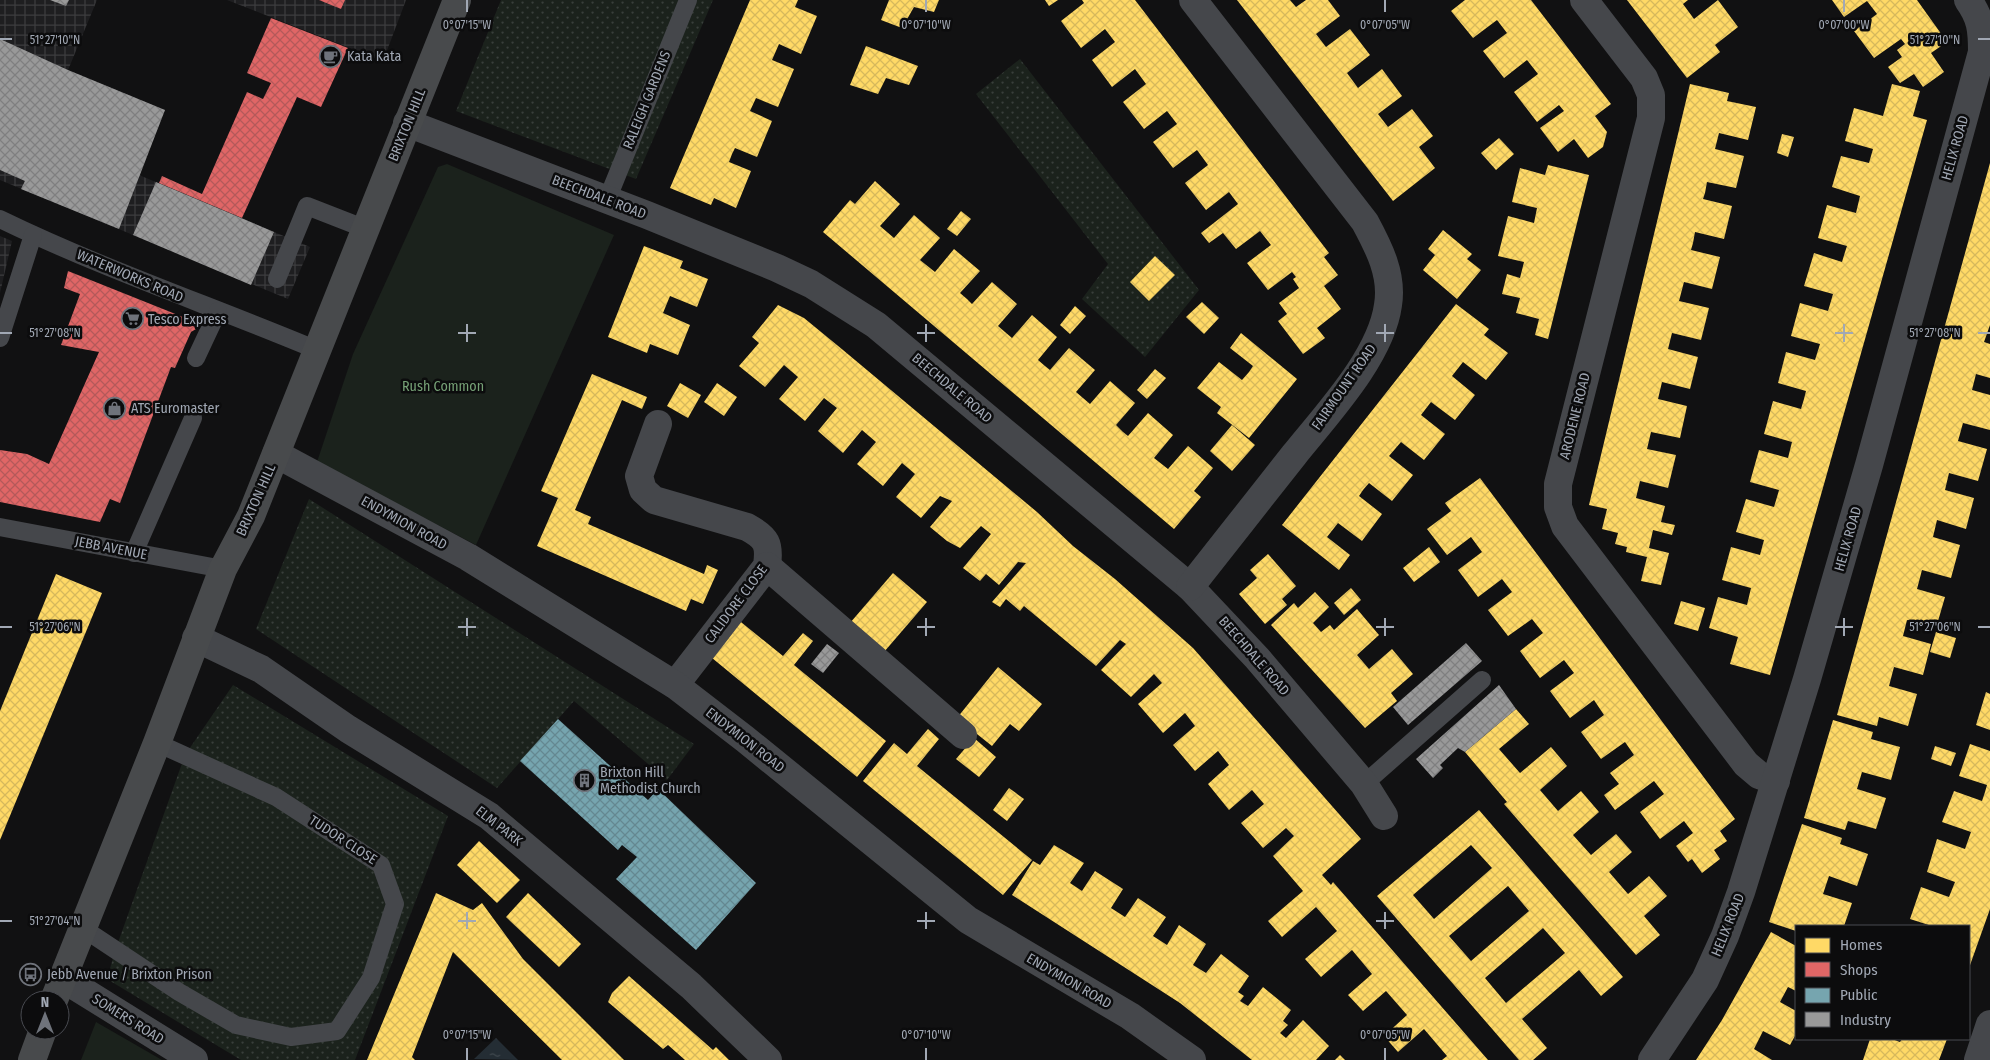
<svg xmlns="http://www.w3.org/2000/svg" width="1990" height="1060" font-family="'Fira Sans Condensed',sans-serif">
<defs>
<pattern id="industrial-grid" width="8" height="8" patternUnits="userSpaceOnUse" patternTransform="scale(1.25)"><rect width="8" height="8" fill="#1e1e20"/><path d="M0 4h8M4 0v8" fill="none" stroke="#3c3c3e"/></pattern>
<pattern id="garden-dots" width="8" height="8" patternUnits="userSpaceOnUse" patternTransform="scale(1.25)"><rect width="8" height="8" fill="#1b221c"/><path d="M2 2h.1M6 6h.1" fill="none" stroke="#393f3b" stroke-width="1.8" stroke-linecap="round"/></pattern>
<pattern id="water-ripples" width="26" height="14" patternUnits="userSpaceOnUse" patternTransform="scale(1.25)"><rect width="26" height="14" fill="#242d34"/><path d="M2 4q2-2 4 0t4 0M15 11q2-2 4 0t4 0" fill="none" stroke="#41494f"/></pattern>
<pattern id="homes-cross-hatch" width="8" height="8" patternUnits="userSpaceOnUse" patternTransform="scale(1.25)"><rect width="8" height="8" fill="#ffd966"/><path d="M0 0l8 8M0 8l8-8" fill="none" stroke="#d6b85c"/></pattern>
<pattern id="shops-cross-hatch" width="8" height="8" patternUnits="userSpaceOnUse" patternTransform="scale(1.25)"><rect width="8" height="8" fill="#e06666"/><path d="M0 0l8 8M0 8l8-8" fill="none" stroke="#b4595a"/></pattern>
<pattern id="public-cross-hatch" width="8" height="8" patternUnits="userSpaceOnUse" patternTransform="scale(1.25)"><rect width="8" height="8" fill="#76a5af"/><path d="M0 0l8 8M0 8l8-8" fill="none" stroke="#648891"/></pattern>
<pattern id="industry-cross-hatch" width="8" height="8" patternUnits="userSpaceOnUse" patternTransform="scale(1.25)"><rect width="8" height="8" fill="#999"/><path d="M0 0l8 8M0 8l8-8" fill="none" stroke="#7f7f80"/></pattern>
</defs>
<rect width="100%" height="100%" fill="#111112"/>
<!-- industrial -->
<g fill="url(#industrial-grid)">
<path d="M0,0h97l-29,70 97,40 -26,65 171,72 -22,52 -288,-119z"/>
<path d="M227,0h179l-23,61z"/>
<path d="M0,236l12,5 -12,52z"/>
</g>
<!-- green -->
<g fill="#1b221c">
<path d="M447,164l167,71 -138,310 -159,-83 36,-108 85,-187z"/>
<path d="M96,1022l66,38h-81z"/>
</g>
<!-- garden -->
<g fill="url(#garden-dots)">
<path d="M501,0h212l-77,179 -180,-68z"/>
<path d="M1020,59l179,231 -54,67 -63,-58 26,-35 -132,-170z"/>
<path d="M309,499l385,245 -27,36 -93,-79 -77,87 -241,-159z"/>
<path d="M233,685l215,131 -93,244h-114l-134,-81 8,-28 70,-196z"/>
</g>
<!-- water -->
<path fill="url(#water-ripples)" d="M496,1038l22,22 -44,-1z"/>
<!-- homes -->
<g fill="url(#homes-cross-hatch)" fill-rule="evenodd">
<path d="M750,0h48l-3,7 22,9 -16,38 -22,-10 -7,16 22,9 -16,38 -22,-9 -6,13 22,10 -15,36 -22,-9 -3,6 -3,8 22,9 -15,37 -22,-10 -3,7 -41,-17z"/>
<path d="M889,0h50l-5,12 -20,-5 -12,21 -21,-8z"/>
<path d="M1045,0h13l-9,6z"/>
<path d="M1082,0h53l194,253 -5,4 14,18 -14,11 17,23 -24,19 8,10 -22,16 -25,-33 9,-7 -8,-11 20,-15 -6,-9 3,-2 -4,-5 -24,18 -21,-27 24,-18 -11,-14 -24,18 -13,-16 -14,10 -8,-10 37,-29 -9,-12 -23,18 -21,-27 23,-18 -11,-15 -24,18 -20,-26 24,-18 -10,-13 -23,18 -21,-27 23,-18 -11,-15 -23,18 -20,-27 23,-18 -10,-13 -24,19 -20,-27 23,-18z"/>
<path d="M1237,0h53l6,7 10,-7h22l12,16 -24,18 10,13 24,-18 20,26 -23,18 11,15 24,-19 20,27 -24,18 10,13 24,-18 21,27 -14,11 16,21 -42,33z"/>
<path d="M1465,0h66l80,104 -16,12 12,16 -4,15 -15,11 -14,-19 -16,13 -18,-24 24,-17 -5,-6 -22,17 -23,-30 24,-18 -11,-14 -23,18 -21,-27 24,-18 -10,-13 -24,18 -22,-27z"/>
<path d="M1627,0h61l-5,4 11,15 24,-19 20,27 -23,18 5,7 -33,26z"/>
<path d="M1832,0h85l30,42 -16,11 13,19 -21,15 -9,-13 -14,9 -12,-16 14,-10 -5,-7 8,-6 -4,-5 -27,19 -20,-27 23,-17 -10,-13 -23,16z"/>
<path d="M866,46l52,20 -9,19 -23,-7 -8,16 -28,-9z"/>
<path d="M1690,84l39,9 -2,8 29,6 -8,33 -29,-7 -4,16 29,7 -8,32 -29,-6 -2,11 -2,6 29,7 -8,33 -29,-7 -2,11 -2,7 29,7 -8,32 -28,-7 -5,19 30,7 -8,32 -29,-7 -4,16 30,8 -8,32 -28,-7 -4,17 29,7 -7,32 -29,-6 -4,17 29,6 -8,33 -28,-7 -4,17 29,8 -4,16 14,3 -3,10 -19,-5 -4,18 20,5 -8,32 -20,-4 6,-24 -21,-5 1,-5 -12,-3 3,-11 -16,-4 5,-20 -18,-4z"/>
<path d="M1892,84l28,7 -7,25 14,4 -157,555 -40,-11 8,-27 -29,-9 9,-31 29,8 4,-17 -29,-8 9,-33 29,8 4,-15 -28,-8 10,-33 28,8 3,-10 2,-7 -29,-8 9,-32 29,8 4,-16 -28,-8 9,-33 28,8 3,-10 2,-8 -28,-8 8,-31 29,8 5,-16 -29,-8 9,-33 28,8 3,-10 2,-7 -29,-8 10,-33 28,9 3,-10 2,-6 -29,-8 9,-33 29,8 4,-17 -28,-9 9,-31 28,7 4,-14 -28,-8 9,-33 29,8z"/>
<path d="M1782,134l12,3 -6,20 -11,-4z"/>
<path d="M1499,138l15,16 -18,16 -15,-17z"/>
<path d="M1990,163v162l-6,17 6,2v34l-14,-4 -4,16 18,5v35l-27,-7 -5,18 29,8 -9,32 -29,-8 -4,17 29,8 -8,31 -29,-9 -4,17 27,8 -9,33 -29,-8 -5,19 28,8 -9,31 -29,-8 -4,16 28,8 -8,31 -29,-8 -5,19 28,8 -9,32 -29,-9 -2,9 -40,-11z"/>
<path d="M1548,165l41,10 -41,164 -13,-4 4,-16 -23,-6 4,-15 -18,-4 5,-20 13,4 4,-16 -26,-6 10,-40 26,7 3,-15 -25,-6 8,-34 25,7z"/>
<path d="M875,181l25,23 -20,22 14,12 20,-23 26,23 -20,22 15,12 19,-23 26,22 -20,22 7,6 5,5 20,-22 25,22 -19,22 14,12 20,-23 25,22 -19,23 7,6 5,4 19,-22 26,22 -19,22 14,12 20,-23 25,22 -19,22 7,7 5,4 20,-23 25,22 -19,23 14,11 20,-23 25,22 -19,23 7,6 -27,32 -351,-297 27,-32 5,4z"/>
<path d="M961,211l10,8 -14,17 -10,-7z"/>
<path d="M1443,230l29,24 -5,5 14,11 -24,29 -34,-29 12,-15 -7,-6z"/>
<path d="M644,246l39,15 -3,7 28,11 -11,28 -27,-11 -7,17 27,12 -12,30 -28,-11 -3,9 -39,-16z"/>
<path d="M1155,256l20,19 -26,26 -19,-19z"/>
<path d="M1202,302l17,16 -15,16 -18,-17z"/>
<path d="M1456,304l33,25 -5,6 24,18 -22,27 -23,-18 -11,14 23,19 -20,25 -24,-18 -10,13 24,19 -21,26 -23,-18 -12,14 24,19 -21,26 -23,-18 -6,7 -4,6 23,18 -20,27 -24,-18 -11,14 23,18 -11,15 -57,-45z"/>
<path d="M778,305l26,13 39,32 194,162 36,34 42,33 78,69 168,191 -39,36 9,10 2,-3 155,178h-46l5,-4 -23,-27 -26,23 -14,-16 23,-21 -21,-24 -23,20 -15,-16 24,-21 -20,-24 -31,27 -16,-18 32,-28 -21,-24 -34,30 -14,-16 35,-30 -30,-35 21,-20 -8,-8 -23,20 -22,-25 23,-19 -12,-14 -23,20 -21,-26 21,-19 -11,-14 -23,20 -22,-26 22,-19 -10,-13 -22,20 -25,-29 24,-21 -8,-9 -23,23 -30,-27 25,-26 -6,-4 -24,26 -72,-60 -4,5 -14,-12 -6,8 -8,-5 34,-39 -8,-1 -19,23 -13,-11 -6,7 -17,-13 28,-34 -10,-8 -21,22 -13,-7 -17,-14 22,-26 -12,-5 -19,22 -25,-21 19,-23 -7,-6 -6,-5 -19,23 -26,-22 19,-22 -14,-12 -19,23 -25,-22 19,-23 -13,-10 -19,23 -26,-22 19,-22 -14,-12 -19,22 -26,-21 20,-23 -7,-6z"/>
<path d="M1075,306l11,10 -16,18 -10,-9z"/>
<path d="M1241,333l56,46 -48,59 -32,-25 4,-6 -24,-19 22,-26 23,18 7,-8 4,-6 -23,-18z"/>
<path d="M1155,369l11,9 -19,21 -10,-9z"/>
<path d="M592,374l55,23 -5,12 -20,-9 -47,110 16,7 -3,7 116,50 3,-9 11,5 -15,34 -12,-5 -5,12 -149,-65 21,-48 -17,-7z"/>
<path d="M680,383l21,12 -13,23 -21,-12z"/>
<path d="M717,383l20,14 -13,19 -20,-14z"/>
<path d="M1232,425l23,20 -23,26 -22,-20z"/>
<path d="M1480,478l255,341 -15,12 7,10 -13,9 6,9 -18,14 -10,-14 -4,3 -12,-16 17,-13 -9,-12 -24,18 -20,-27 24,-18 -10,-13 -39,29 -11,-15 15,-11 -9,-11 24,-18 -9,-13 -24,17 -20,-27 23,-17 -10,-15 -24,18 -20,-27 24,-18 -10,-13 -24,18 -20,-27 23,-18 -11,-14 -24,17 -20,-26 24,-18 -10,-13 -24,18 -11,-15 -9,-12 24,-18 -11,-15 -24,18 -20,-26 24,-18 -6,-8z"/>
<path d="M1429,547l11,15 -26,20 -11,-14z"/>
<path d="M1268,554l28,32 -14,13 5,6 -22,19 -26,-30 18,-16 -7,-8z"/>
<path d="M893,573l34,29 -43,50 -34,-29z"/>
<path d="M56,574l46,19 -102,247v-129z"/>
<path d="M1351,588l10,12 -17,15 -10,-12z"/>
<path d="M1315,592l14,15 -16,16 8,9 9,-7 4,5 23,-21 22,26 -22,20 12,14 23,-20 21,25 -22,19 6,8 -32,27 -94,-103 23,-22 4,5z"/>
<path d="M1681,601l24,7 -7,23 -24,-7z"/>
<path d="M736,618l47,38 20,-23 10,8 -19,24 92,76 -29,36 -151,-124z"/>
<path d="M1936,632l20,6 -6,20 -20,-6z"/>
<path d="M998,667l44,37 -23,27 -9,-7 -18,22 -35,-28z"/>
<path d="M1986,692l4,2v36l-14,-5z"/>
<path d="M1516,709l13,15 -30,25 21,24 31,-26 16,19 -27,24 18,21 23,-20 18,21 -26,23 18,20 25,-21 16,18 -23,20 19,22 21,-18 18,20 -23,20 16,19 -24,20 -132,-151 3,-2 -42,-50z"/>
<path d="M1833,720l40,12 -2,7 29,8 -9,33 -29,-8 -3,10 -2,7 29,9 -10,31 -28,-8 -3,9 -41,-12z"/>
<path d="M928,729l11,10 -22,27 115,94 -29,35 -140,-114 31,-38 13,11z"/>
<path d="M974,738l22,19 -17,20 -23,-18z"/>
<path d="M1970,744l20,7v158l-21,59v-42h-37l-22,-7 11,-32 28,10 6,-15 -28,-10 10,-33 28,10 6,-17 -29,-10 12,-31 28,10 3,-9 2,-7 -28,-9z"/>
<path d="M1935,746l21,7 -5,13 -20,-7z"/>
<path d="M1009,788l15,11 -17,22 -14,-11z"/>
<path d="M1479,810l144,167 -22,19 -22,-26 -57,49 25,29 -14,12h-14l-142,-164zM1471,845l21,23 -58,51 -21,-24zM1508,886l21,25 -58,50 -22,-25zM1543,928l22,25 -59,50 -21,-25z"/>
<path d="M1802,824l40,14 -2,6 28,10 -11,32 -28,-10 -6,18 29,9 -8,23h-48v5l-27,-9z"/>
<path d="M479,841l41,39 -23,23 -40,-38z"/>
<path d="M1054,845l30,18 -14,20 12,8 13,-20 28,18 -12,19 14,9 13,-19 28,19 -13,19 14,9 12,-20 27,19 -13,21 13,8 15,-19 28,22 -11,16 6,4 -4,5 8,5 15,-19 28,23 -8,11 5,4 -8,8 6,5 17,-18 26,26 -13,14h-64l-72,-57 -168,-108 21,-34 7,4z"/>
<path d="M436,893l37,17 9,-7 41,56 101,101h-62l-109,-108 -41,105 3,3h-48z"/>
<path d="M528,893l53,51 -22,23 -53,-50z"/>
<path d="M1771,932l25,14v45l-8,-4 -8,15 16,9v23l-6,11 -27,-14 -9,18 18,11h-76l26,-40z"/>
<path d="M629,976l84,74 3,-3 13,13h-44l-17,-15 -5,4 -55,-47 4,-9z"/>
<path d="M1870,1039h22l8,3 2,-3h45l-8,21h-76z"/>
<path d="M1340,1055l5,5h-10z"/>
</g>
<!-- shops -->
<g fill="url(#shops-cross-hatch)">
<path d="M319,0h26l-4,9z"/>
<path d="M271,18l77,30 -27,59 -24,-10 -55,121 -83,-35 3,-7 40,18 45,-102 16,7 8,-16 -24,-10z"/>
<path d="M68,271l115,46h7l6,5v7l-5,3 -16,36 -4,-1 -51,136 -10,-4 -10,23 -100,-20v-52l27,4 22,10 50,-112 -38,-7 19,-51 -16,-6z"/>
</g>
<!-- public -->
<path fill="url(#public-cross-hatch)" d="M558,719l90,81 10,-11 98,94 -60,67 -80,-71 21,-22 -15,-12 -4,5 -98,-89z"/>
<!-- industry -->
<g fill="url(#industry-cross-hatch)">
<path d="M50,0h19l-3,6z"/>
<path d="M0,39l68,31 97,40 -46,119 -98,-40 4,-8 -25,-11z"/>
<path d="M156,182l118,50 -23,53 -118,-50z"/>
<path d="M1466,643l16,18 -74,64 -15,-18z"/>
<path d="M827,644l12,9 -16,20 -12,-9z"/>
<path d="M1499,685l17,24 -51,43 -7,-4 -18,17 3,3 -10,10 -17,-19z"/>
</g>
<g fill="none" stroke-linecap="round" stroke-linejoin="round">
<!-- service -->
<g stroke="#45474b" stroke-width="18">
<path d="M607,200l81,-200"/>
<path d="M0,219c103,50 212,87 317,131"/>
<path d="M277,279l30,-73 59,23"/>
<path d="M0,338l33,-103"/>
<path d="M196,358l22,-47"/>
<path d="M0,527l223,42"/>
<path d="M134,553l59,-135"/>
<path d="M1364,784l118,-104"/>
<path d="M84,929l95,63 57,33 55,12 46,-6 34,-53 24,-74 -14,-39 -105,-68 -119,-54"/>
</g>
<!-- minor -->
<g stroke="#45474b" stroke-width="28">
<path d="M1584,0l60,78 7,17v23l-93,366v23l7,19 181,238 13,11 17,6"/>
<path d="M407,123l240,92 130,53 34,16 65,41 314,262 67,71 107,126 20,32"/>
<path d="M658,424l-19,52 4,14 11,10 93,27c20,11 23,17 20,39l-92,119"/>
<path d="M276,454l192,103 207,128 70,54 223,181 162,96 62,44"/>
<path d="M767,566l196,169"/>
<path d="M1190,587c35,-44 69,-88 104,-132 32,-40 87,-98 94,-150 5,-30 -9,-57 -23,-83l-172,-222"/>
<path d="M196,638l65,31 87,60 141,87 202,170 77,74"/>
<path d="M62,978l132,82"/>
<path d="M1652,1060l53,-80 20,-44 16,-44 66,-213 62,-214 113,-413c0,-22 -1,-34 -14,-52"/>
<path d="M1978,1060l12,-36"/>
</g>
<!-- trunk -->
<g stroke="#484a4c" stroke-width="28">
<path d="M54,1000l103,-257 66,-174 28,-53 206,-516"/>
<path d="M32,1060l11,-30"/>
</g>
</g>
<!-- ticks -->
<path fill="none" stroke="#a1a8b4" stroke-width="2" d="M467,0v12M926,0v12M1385,0v12M1844,0v12M0,39h12M1978,39h12M467,324v18M926,324v18M1385,324v18M1844,324v18M0,333h12M458,333h18M917,333h18M1376,333h18M1835,333h18M1978,333h12M467,618v18M926,618v18M1385,618v18M1844,618v18M0,627h12M458,627h18M917,627h18M1376,627h18M1835,627h18M1978,627h12M467,912v17M926,912v17M1385,912v17M0,921h12M458,921h18M917,921h18M1376,921h18M467,1048v12M926,1048v12M1385,1048v12"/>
<!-- icons -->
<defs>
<symbol id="cafe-ring" viewBox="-11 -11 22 22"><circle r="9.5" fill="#0c0c0d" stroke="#6f737b" stroke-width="1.5"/><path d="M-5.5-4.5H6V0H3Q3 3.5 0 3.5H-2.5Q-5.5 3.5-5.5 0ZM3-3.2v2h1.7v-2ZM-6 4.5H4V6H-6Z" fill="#6f737b"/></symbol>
<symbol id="supermarket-ring" viewBox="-11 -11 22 22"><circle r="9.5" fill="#0c0c0d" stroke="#6f737b" stroke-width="1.5"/><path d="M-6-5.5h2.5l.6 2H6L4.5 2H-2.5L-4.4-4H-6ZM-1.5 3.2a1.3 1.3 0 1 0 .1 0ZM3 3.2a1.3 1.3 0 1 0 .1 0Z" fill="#6f737b"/></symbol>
<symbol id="shop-ring" viewBox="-11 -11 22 22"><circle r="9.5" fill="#0c0c0d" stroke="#6f737b" stroke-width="1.5"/><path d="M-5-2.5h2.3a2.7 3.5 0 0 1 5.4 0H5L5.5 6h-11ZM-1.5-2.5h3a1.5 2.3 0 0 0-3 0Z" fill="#6f737b"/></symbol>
<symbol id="building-ring" viewBox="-11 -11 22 22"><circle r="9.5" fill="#0c0c0d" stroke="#6f737b" stroke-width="1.5"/><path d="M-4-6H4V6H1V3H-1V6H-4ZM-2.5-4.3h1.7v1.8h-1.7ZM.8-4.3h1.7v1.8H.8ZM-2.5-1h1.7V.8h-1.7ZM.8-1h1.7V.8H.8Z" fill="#6f737b"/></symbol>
<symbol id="bus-ring" viewBox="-11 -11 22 22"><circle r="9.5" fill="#0c0c0d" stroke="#6f737b" stroke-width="1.5"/><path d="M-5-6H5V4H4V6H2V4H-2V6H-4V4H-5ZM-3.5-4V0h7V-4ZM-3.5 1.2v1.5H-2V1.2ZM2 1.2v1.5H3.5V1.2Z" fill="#6f737b"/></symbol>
</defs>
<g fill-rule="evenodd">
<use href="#cafe-ring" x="318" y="44" width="25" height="25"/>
<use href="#supermarket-ring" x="120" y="306" width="25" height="25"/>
<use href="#shop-ring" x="102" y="396" width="25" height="25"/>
<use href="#building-ring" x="572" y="768" width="25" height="25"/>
<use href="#bus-ring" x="18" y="962" width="25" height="25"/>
</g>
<g text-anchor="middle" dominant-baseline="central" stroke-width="5" stroke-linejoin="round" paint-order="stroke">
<!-- poi labels -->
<g font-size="14" fill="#a1a8b4" stroke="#0c0c0d" text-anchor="start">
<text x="347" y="56">Kata Kata</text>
<text x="148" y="319">Tesco Express</text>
<text x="131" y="408">ATS Euromaster</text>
<text x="600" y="772">Brixton Hill<tspan x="600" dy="16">Methodist Church</tspan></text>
<text x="47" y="974">Jebb Avenue / Brixton Prison</text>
</g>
<!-- street labels -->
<g font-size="14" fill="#a1a8b4" stroke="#0c0c0d">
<text transform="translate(647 100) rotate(-68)">RALEIGH GARDENS</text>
<text transform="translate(407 125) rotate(-68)">BRIXTON HILL</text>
<text transform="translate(1955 148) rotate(-74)">HELIX ROAD</text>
<text transform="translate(599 197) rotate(21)">BEECHDALE ROAD</text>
<text transform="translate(130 276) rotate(23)">WATERWORKS ROAD</text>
<text transform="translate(1344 387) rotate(-55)">FAIRMOUNT ROAD</text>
<text transform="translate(952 388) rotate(40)">BEECHDALE ROAD</text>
<text transform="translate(1575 416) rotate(-76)">ARODENE ROAD</text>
<text transform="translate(256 500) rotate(-66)">BRIXTON HILL</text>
<text transform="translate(404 523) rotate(29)">ENDYMION ROAD</text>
<text transform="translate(1848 539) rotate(-74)">HELIX ROAD</text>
<text transform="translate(111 548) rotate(11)">JEBB AVENUE</text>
<text transform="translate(736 604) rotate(-53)">CALIDORE CLOSE</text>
<text transform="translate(1254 656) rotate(49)">BEECHDALE ROAD</text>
<text transform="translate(745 740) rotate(38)">ENDYMION ROAD</text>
<text transform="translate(499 826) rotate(38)">ELM PARK</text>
<text transform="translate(343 840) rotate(33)">TUDOR CLOSE</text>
<text transform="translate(1728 925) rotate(-68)">HELIX ROAD</text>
<text transform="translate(1069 981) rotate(30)">ENDYMION ROAD</text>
<text transform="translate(128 1019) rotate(32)">SOMERS ROAD</text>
</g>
<!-- park labels -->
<g font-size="14" fill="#76a176" stroke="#0c0c0d">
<text x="443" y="386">Rush Common</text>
</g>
</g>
<g font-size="12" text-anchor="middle" fill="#a1a8b4" stroke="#0c0c0d" stroke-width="5" stroke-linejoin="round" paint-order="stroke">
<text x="467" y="29">0°07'15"W</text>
<text x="926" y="29">0°07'10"W</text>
<text x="1385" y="29">0°07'05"W</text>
<text x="1844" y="29">0°07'00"W</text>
<text x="55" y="44">51°27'10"N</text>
<text x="1935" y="44">51°27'10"N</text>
<text x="55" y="337">51°27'08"N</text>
<text x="1935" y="337">51°27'08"N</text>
<text x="55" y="631">51°27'06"N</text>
<text x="1935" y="631">51°27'06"N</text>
<text x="55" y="925">51°27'04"N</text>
<text x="467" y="1039">0°07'15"W</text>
<text x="926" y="1039">0°07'10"W</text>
<text x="1385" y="1039">0°07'05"W</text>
</g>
<!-- legend -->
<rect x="1795" y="925" width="175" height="115" fill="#0c0c0d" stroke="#484a50"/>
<rect x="1805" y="938" width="25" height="15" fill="#ffd966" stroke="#484a50"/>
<text x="1840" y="950" font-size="15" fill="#a1a8b4">Homes</text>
<rect x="1805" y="962" width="25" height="15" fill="#e06666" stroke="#484a50"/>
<text x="1840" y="975" font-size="15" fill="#a1a8b4">Shops</text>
<rect x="1805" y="988" width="25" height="15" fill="#76a5af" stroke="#484a50"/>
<text x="1840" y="1000" font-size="15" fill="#a1a8b4">Public</text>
<rect x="1805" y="1012" width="25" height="15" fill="#999999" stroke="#484a50"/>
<text x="1840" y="1025" font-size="15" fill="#a1a8b4">Industry</text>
<!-- north arrow -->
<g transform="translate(45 1015)"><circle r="24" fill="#0c0c0d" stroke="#484a50"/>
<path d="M0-4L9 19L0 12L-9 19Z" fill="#6f737b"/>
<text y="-8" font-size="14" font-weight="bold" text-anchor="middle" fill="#a1a8b4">N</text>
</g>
</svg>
